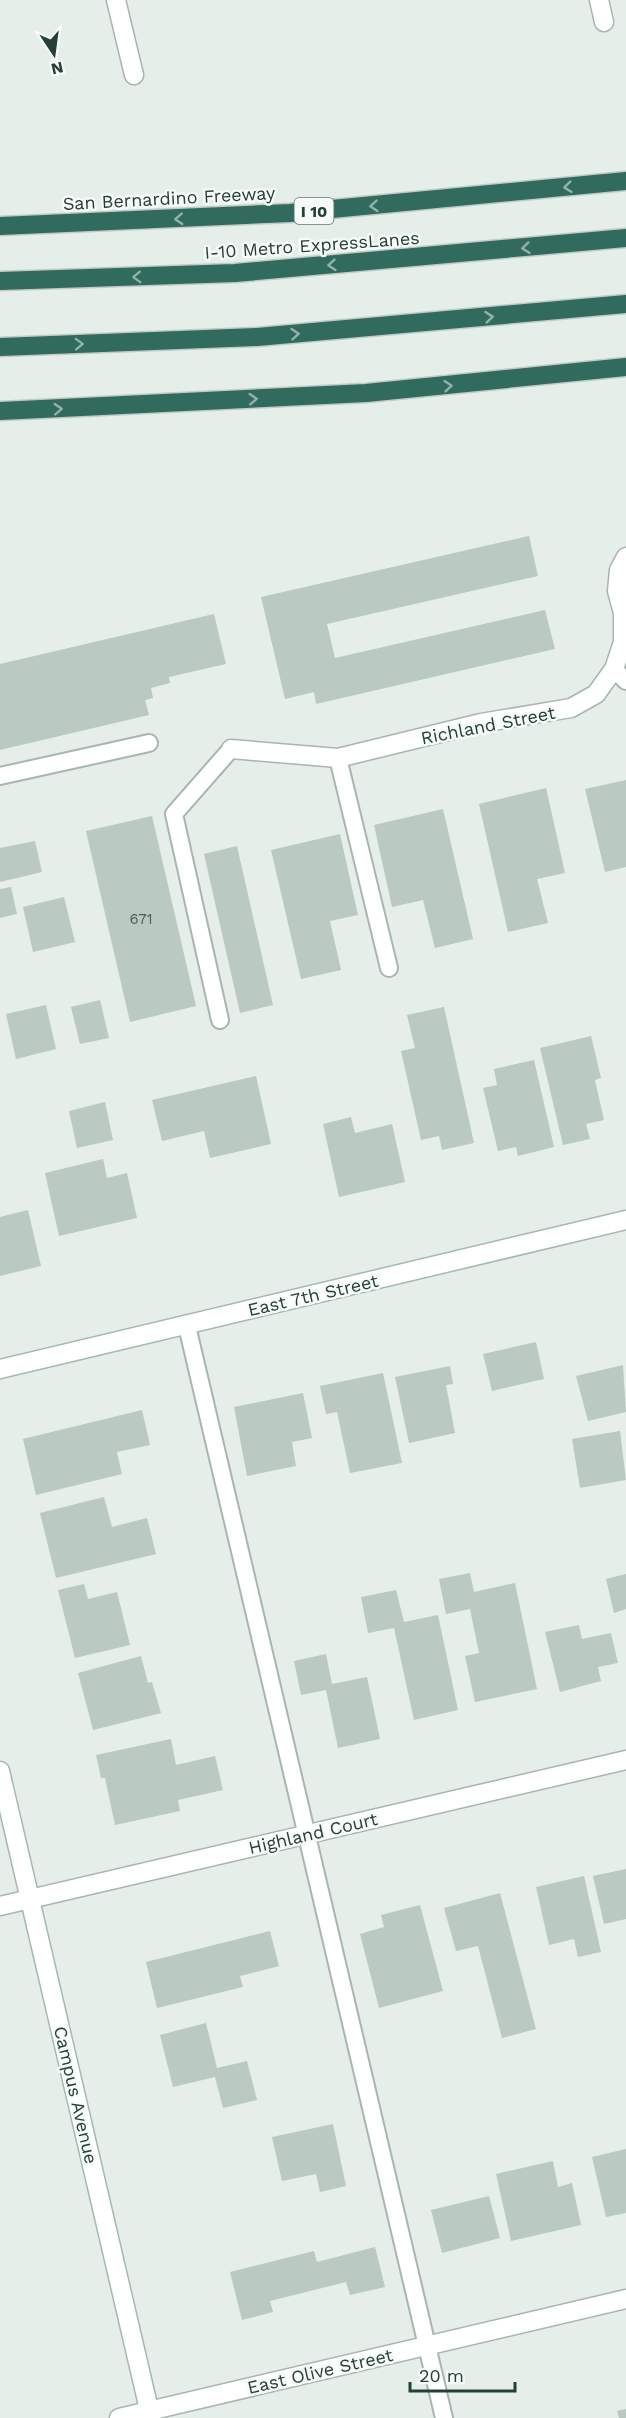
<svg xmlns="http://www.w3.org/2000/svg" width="626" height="2418" font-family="'Work Sans',sans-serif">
<rect width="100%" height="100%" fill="#e5eee9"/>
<!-- building -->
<g fill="#bac9c2">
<path d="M529,536l9,40 -211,48 8,34 210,-48 10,39 -239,55 -2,-12 -29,7 -24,-102z"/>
<path d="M214,614l12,50 -57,13 1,6 -19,5 2,10 -8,2 4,15 -149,35v-86z"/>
<path d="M626,780v87l-21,5 -20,-83z"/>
<path d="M546,788l19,85 -28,6 11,44 -40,9 -29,-128z"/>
<path d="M443,809l30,130 -38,9 -12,-48 -31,7 -18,-82z"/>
<path d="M152,816l44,190 -66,16 -44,-191z"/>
<path d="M340,834l18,81 -28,6 11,49 -40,9 -30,-129z"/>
<path d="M35,841l7,31 -42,10v-34z"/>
<path d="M237,846l36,159 -33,8 -36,-159z"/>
<path d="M11,887l6,27 -17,4v-29z"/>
<path d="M64,897l11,45 -42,10 -10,-45z"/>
<path d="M100,1000l9,38 -29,6 -9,-37z"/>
<path d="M46,1005l10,44 -40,10 -10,-45z"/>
<path d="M444,1007l30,136 -32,7 -3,-14 -18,4 -20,-89 14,-3 -8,-33z"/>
<path d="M591,1036l10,42 -6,2 9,40 -18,4 4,15 -27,6 -23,-97z"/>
<path d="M534,1060l20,87 -36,9 -2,-9 -18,4 -15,-63 14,-3 -3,-16z"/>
<path d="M256,1076l15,68 -61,14 -6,-27 -42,10 -10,-41z"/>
<path d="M105,1102l8,38 -36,8 -8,-37z"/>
<path d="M351,1117l4,16 37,-9 13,58 -66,15 -16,-73z"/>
<path d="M103,1159l4,19 20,-5 10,45 -78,18 -14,-63z"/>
<path d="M28,1210l13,56 -41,10v-59z"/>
<path d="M536,1342l8,37 -52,12 -9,-37z"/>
<path d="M623,1365l3,47 -38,9 -12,-45z"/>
<path d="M450,1366l3,18 -7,1 9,48 -46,10 -14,-66z"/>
<path d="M383,1373l19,90 -52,10 -13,-61 -11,2 -6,-28z"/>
<path d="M303,1393l9,45 -20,4 4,24 -49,10 -13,-69z"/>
<path d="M142,1410l8,35 -33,7 5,22 -86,21 -13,-56z"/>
<path d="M620,1431l6,49 -46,8 -8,-49z"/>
<path d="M104,1497l8,30 35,-9 9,36 -100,24 -16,-65z"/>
<path d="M470,1573l4,19 41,-9 22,106 -62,13 -10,-46 14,-3 -9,-44 -24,5 -7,-35z"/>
<path d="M626,1574v35l-12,4 -8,-34z"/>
<path d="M84,1584l4,15 29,-7 13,53 -55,13 -17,-68z"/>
<path d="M396,1590l8,32 34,-7 20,95 -44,10 -20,-92 -26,5 -7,-36z"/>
<path d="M579,1625l3,14 29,-6 7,30 -20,4 3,14 -41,11 -15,-60z"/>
<path d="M326,1654l6,30 35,-7 13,62 -42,9 -12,-58 -25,5 -7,-34z"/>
<path d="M141,1656l7,27 4,-1 9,31 -68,17 -15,-57z"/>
<path d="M171,1739l5,26 39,-9 8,34 -45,10 2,11 -65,14 -10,-47h-4l-5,-23z"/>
<path d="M626,1869v50l-22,5 -11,-48z"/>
<path d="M584,1876l17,76 -23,5 -4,-18 -25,6 -13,-58z"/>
<path d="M500,1893l36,136 -34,9 -24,-92 -22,5 -12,-43z"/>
<path d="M420,1905l23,86 -64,17 -19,-74 24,-7 -3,-12z"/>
<path d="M270,1931l9,35 -39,10 3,11 -86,21 -11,-46z"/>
<path d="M206,2023l11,45 30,-7 10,39 -34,8 -8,-31 -42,10 -13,-52z"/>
<path d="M333,2124l13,62 -26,6 -4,-18 -34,7 -10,-44z"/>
<path d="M626,2149v64l-20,4 -14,-60z"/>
<path d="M553,2161l5,26 14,-4 9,42 -70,16 -15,-67z"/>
<path d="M489,2196l11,42 -58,15 -11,-43z"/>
<path d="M375,2247l10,40 -35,8 -4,-13 -76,19 3,11 -31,8 -12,-48 84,-21 3,11z"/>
<path d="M626,2409v9h-7l-2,-7z"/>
</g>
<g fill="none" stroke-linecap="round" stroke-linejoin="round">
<defs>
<g id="lane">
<path d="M614,669l12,12"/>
<path d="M338,758l51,210"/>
<path d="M0,776l149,-33"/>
<path d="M220,1020l-46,-206 57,-65"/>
<path d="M187,1326l257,1092"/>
</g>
<g id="street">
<path d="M116,0l18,75"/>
<path d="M599,0l5,22"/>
<path d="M231,749l107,9 143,-35 90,-15 25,-14 18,-25 9,-27v-29l-6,-22 2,-21 7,-13"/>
<path d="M0,1906l626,-146"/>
<path d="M119,2418l507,-119"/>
</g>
<g id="secondary">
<path d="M0,1369l626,-149"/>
<path d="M0,1771l151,647"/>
</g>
<g id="highway">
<path d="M0,226l290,-13 336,-32"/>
<path d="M0,281l235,-8 391,-35"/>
<path d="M0,347l257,-10 369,-33"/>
<path d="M0,411l366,-18 260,-26"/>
</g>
</defs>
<!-- lane casing -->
<use href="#lane" stroke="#a7b6b0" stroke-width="20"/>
<!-- street casing -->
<use href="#street" stroke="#a7b6b0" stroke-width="21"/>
<!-- secondary casing -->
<use href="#secondary" stroke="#a3b9b1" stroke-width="21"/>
<!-- highway casing -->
<use href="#highway" stroke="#c2cac7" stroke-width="21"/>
<!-- lane -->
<use href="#lane" stroke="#fff" stroke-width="16"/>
<!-- street -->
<use href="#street" stroke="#fff" stroke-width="18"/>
<!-- secondary -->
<use href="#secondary" stroke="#fff" stroke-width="18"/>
<!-- highway -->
<use href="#highway" stroke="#306b5d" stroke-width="18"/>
</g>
<!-- one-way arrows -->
<defs><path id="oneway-chevron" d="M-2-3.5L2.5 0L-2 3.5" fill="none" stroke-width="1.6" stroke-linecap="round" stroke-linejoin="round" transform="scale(1.5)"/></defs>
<g stroke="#93b2aa">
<use href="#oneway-chevron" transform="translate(568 187) rotate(174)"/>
<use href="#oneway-chevron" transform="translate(374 206) rotate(175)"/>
<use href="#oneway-chevron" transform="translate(179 219) rotate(177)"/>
<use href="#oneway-chevron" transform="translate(526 248) rotate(174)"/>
<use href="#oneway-chevron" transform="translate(332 265) rotate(175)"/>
<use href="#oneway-chevron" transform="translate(137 277) rotate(178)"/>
<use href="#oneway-chevron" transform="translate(489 317) rotate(-6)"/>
<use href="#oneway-chevron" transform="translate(295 334) rotate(-5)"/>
<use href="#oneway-chevron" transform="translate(79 344) rotate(-2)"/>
<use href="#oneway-chevron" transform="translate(448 386) rotate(-5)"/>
<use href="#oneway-chevron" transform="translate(253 399) rotate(-3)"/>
<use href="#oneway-chevron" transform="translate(58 409) rotate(-3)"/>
</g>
<g text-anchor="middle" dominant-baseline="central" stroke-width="5" stroke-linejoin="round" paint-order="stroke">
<!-- number labels -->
<g font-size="15" fill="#4a625a">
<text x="141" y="919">671</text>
</g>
<!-- shield labels -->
<rect fill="#f6faf8" stroke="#637871" stroke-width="1.5" x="294.5" y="198" width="39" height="26" rx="4.5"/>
<g font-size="16" font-weight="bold" fill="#244037">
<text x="314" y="211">I 10</text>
</g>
<!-- street labels -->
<g font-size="18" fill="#244037" stroke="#f6faf8">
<text transform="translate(169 198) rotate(-3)">San Bernardino Freeway</text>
<text transform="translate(312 245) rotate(-4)">I-10 Metro ExpressLanes</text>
<text transform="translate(488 725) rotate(-11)">Richland Street</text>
<text transform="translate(313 1295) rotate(-13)">East 7th Street</text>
<text transform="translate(313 1833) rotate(-13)">Highland Court</text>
<text transform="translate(76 2095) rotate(77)">Campus Avenue</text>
<text transform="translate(320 2371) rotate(-13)">East Olive Street</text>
</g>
</g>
<!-- north arrow -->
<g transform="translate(54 54) rotate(167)" stroke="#f6faf8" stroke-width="4.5" paint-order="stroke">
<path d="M0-4.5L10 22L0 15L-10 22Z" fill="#244037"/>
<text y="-9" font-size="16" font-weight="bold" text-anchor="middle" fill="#244037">N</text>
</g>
<!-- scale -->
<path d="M410 2382v9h105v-9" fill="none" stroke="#244037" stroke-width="3"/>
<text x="419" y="2382" font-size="18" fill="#244037" stroke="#f6faf8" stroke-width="4.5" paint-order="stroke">20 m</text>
</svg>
